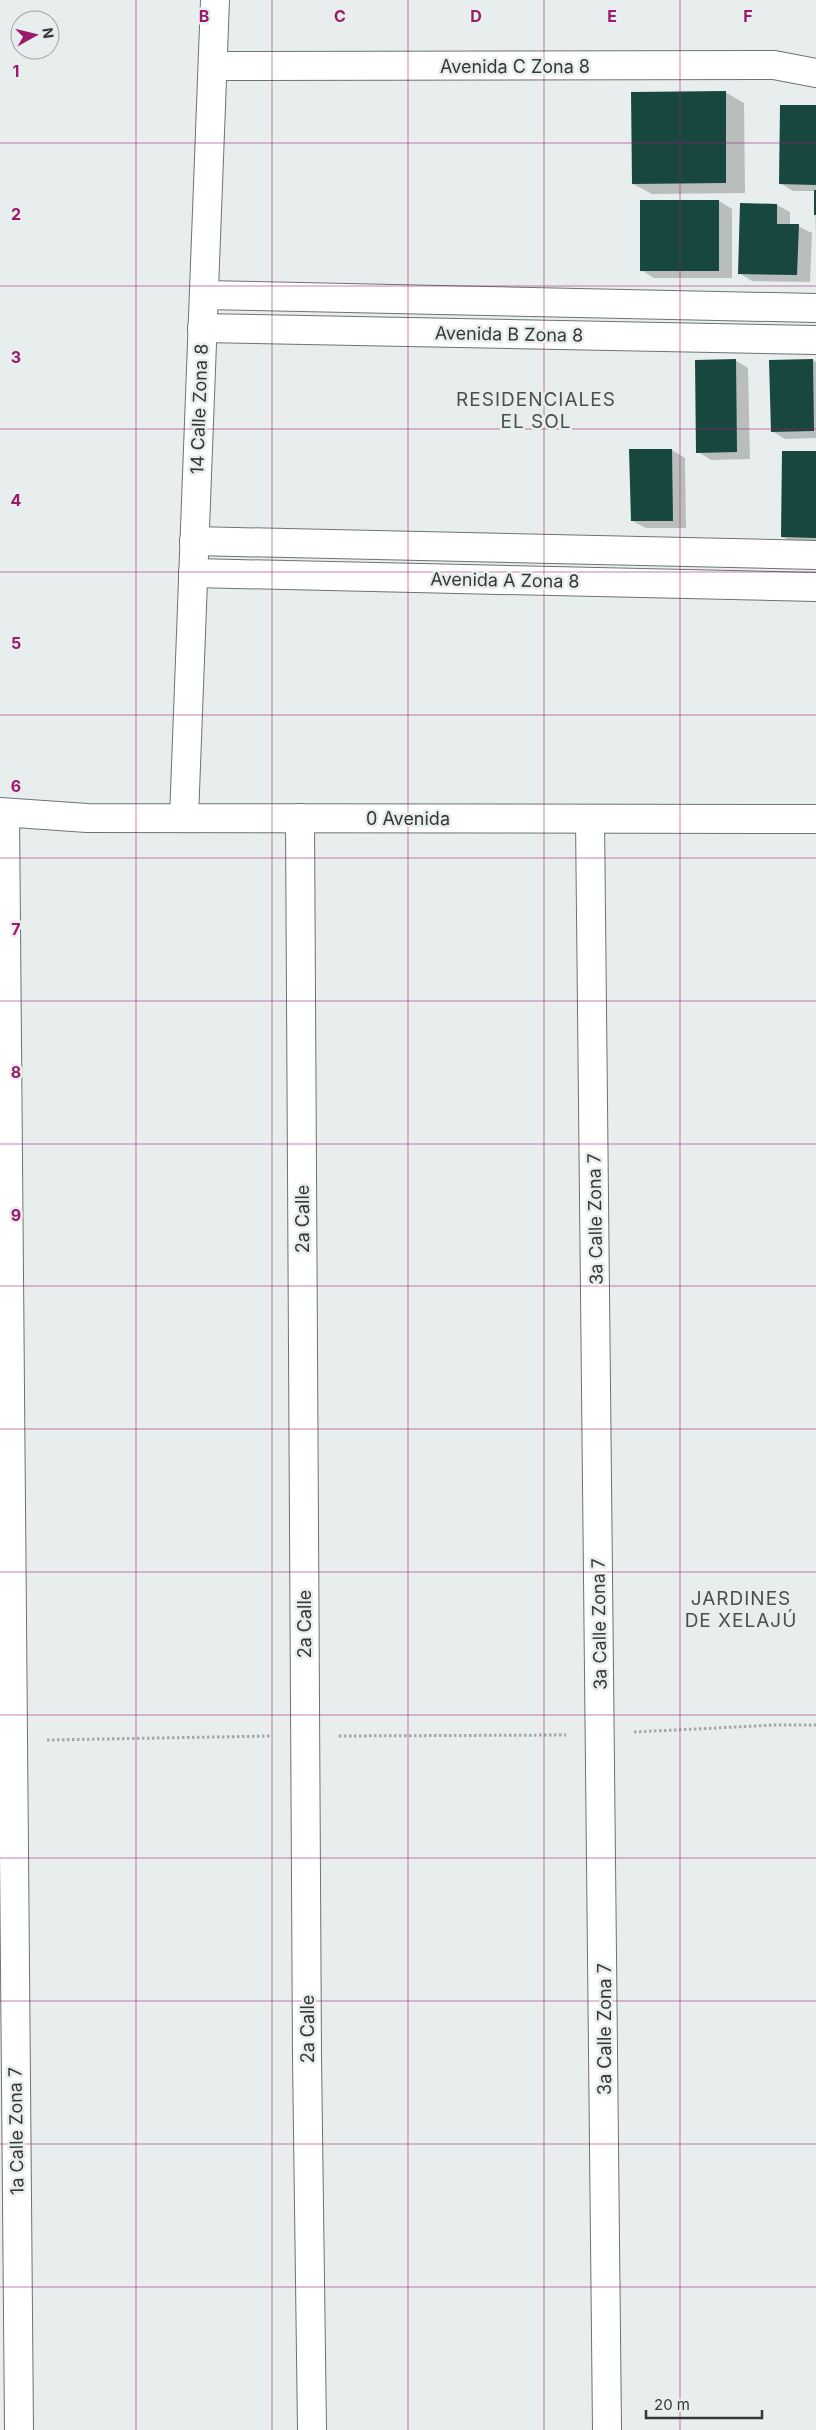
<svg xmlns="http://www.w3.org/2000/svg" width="816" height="2430" font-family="Inter,sans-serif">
<rect width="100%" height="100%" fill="#e8eeed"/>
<!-- shadow -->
<g fill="#0003">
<path d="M725,92l19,11 1,90 -93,1 -19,-10z"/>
<path d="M816,106v137l-1,-52h-22l-13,-8z"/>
<path d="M719,201l13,8v69h-78l-13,-8z"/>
<path d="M777,205l13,7v13l8,1 14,7 -2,49 -58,-1 -13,-8z"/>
<path d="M735,360l13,8 2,91 -39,1 -13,-8z"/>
<path d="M813,360l3,2v76l-31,1 -13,-8z"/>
<path d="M672,450l13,8 1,70h-40l-14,-7z"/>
<path d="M816,452v92h-20l-13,-7z"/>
</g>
<!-- building -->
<g fill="#184740">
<path d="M726,91v92l-94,1 -1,-92z"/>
<path d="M780,105h36v80l-37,-1z"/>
<rect x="814" y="190" width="2" height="25"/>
<rect x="640" y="200" width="79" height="71"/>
<path d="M740,203l37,1v20h22l-2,51 -59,-1z"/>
<path d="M736,359l1,93 -41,1 -1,-93z"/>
<path d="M813,359l1,72 -43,1 -2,-72z"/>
<path d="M629,449h43l1,72h-42z"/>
<path d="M782,451h34v87l-35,-1z"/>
</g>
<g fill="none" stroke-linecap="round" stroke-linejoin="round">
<defs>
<g id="minor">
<path d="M213,66l561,-1 42,8"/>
<path d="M204,295l612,13"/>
<path d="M202,328l614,12"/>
<path d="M194,541l622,14"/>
<path d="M193,573l623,14"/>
<path d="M5,813l14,1617"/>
<path d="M184,818l31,-818"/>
<path d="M300,818l7,1238 5,374"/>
<path d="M590,819l17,1611"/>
</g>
<path id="tertiary" d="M0,812l87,6 729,1"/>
</defs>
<!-- minor casing -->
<use href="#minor" stroke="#6e7372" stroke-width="30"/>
<!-- tertiary casing -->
<use href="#tertiary" stroke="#6e7372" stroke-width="30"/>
<!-- path -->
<g stroke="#a4a8a8" stroke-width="3" stroke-dasharray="2.5 2.5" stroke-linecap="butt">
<path d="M634,1732l140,-7h42"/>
<path d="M339,1736l227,-1"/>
<path d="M47,1740l224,-4"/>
</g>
<!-- minor -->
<use href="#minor" stroke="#fff" stroke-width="28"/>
<!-- tertiary -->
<use href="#tertiary" stroke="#fff" stroke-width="28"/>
</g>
<!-- grid -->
<path fill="none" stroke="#9d196c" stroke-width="1" stroke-opacity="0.55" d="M136,0v2430M272,0v2430M408,0v2430M544,0v2430M680,0v2430M0,143h816M0,286h816M0,429h816M0,572h816M0,715h816M0,858h816M0,1001h816M0,1144h816M0,1286h816M0,1429h816M0,1572h816M0,1715h816M0,1858h816M0,2001h816M0,2144h816M0,2287h816"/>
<g text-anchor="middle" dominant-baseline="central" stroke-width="5" stroke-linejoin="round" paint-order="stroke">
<!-- street labels -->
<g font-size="18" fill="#363838" stroke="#e8eeed">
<text x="515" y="66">Avenida C Zona 8</text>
<text transform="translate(509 334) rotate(1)">Avenida B Zona 8</text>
<text transform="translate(199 409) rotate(-88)">14 Calle Zona 8</text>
<text transform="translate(505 580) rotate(1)">Avenida A Zona 8</text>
<text x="408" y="818">0 Avenida</text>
<text transform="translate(302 1219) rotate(-90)">2a Calle</text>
<text transform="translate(595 1219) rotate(-91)">3a Calle Zona 7</text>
<text transform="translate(304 1624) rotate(-90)">2a Calle</text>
<text transform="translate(599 1624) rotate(-91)">3a Calle Zona 7</text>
<text transform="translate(307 2029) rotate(-90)">2a Calle</text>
<text transform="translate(604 2029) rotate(-90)">3a Calle Zona 7</text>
<text transform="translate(16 2131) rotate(-91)">1a Calle Zona 7</text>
</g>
<!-- neighbourhood labels -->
<g font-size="19" letter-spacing="1" fill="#4b4f4e" stroke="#e8eeed">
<text x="536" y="399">RESIDENCIALES<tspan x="536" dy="22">EL SOL</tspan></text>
<text x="741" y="1598">JARDINES<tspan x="741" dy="22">DE XELAJÚ</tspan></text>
</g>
</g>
<g font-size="16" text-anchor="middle" font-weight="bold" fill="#9d196c" stroke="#e8eeed" stroke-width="5" stroke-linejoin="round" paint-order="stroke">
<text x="204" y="22">B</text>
<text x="340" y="22">C</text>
<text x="476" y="22">D</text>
<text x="612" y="22">E</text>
<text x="748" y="22">F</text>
<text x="16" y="77">1</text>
<text x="16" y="220">2</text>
<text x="16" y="363">3</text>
<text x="16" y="506">4</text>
<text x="16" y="649">5</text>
<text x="16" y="792">6</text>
<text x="16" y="935">7</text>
<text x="16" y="1078">8</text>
<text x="16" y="1221">9</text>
</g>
<!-- north arrow -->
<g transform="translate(35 35) rotate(82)"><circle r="24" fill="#e8eeed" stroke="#a1a5a5"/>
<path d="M0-4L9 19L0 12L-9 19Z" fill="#9d196c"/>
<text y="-8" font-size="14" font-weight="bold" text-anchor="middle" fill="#363838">N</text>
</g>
<!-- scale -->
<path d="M646 2410v8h116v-8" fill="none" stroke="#363838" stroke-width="2.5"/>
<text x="654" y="2410" font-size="15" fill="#363838" stroke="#e8eeed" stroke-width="4" paint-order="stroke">20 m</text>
</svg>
